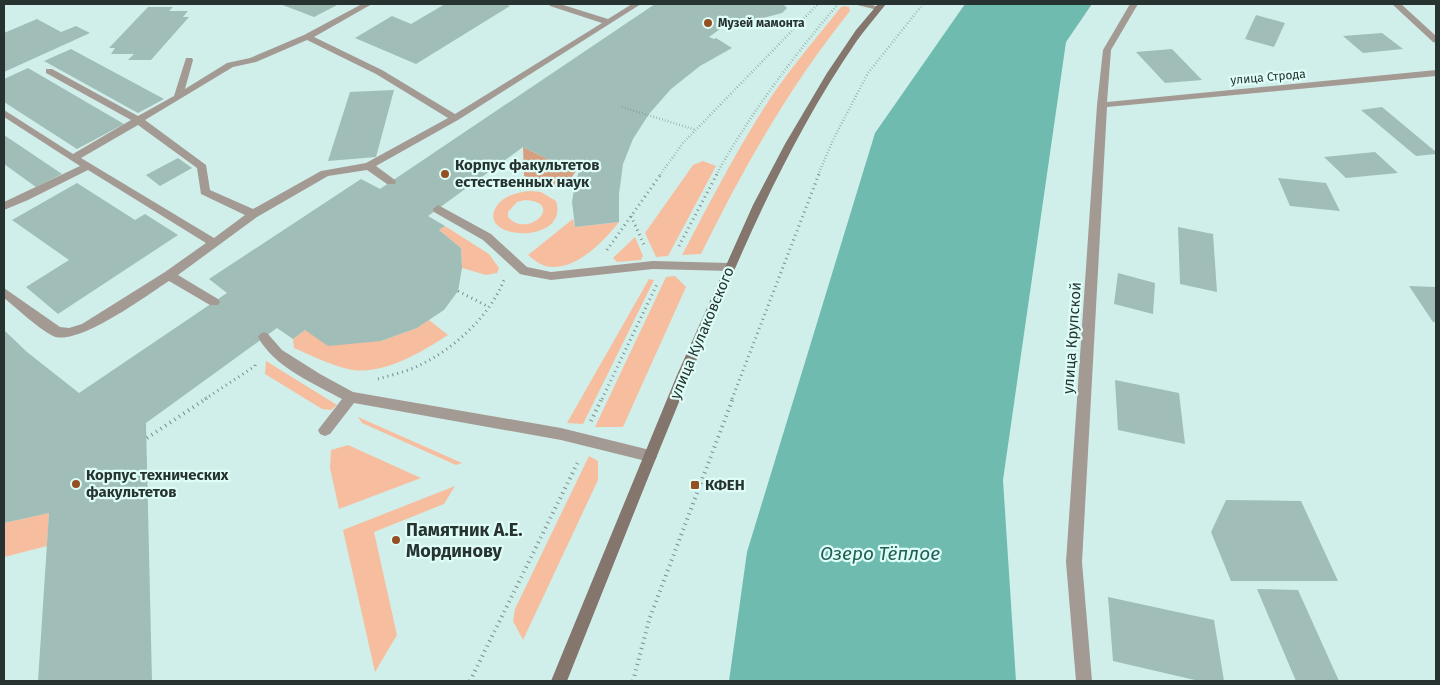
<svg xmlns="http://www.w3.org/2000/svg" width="1440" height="685" font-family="'Fira Sans',sans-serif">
<rect width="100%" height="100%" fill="#d1efea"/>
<!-- green -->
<g fill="#f6be9f" fill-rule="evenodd">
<path d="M844,6l5,1 1,4c-61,76 -106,156 -149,243l-19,1c26,-49 51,-98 80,-144 23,-37 52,-70 79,-104z"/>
<path d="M703,161l13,5 -48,90 -12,1 -11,-24 48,-68z"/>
<path d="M531,191l10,1 15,9c14,44 -80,40 -60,6 8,-12 22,-15 35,-16zM525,200c41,2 3,40 -17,17v-5l9,-10z"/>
<path d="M573,219l2,8 44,-5c-16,20 -45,51 -74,44 -6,-2 -12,-7 -17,-11z"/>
<path d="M445,226l44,28 10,14 -2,5 -11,2 -24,-7 -1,-20 -22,-18z"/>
<path d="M635,237l8,19 -2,4 -24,2 -4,-4z"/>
<path d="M675,276l11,11 -63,140h-28l71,-150z"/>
<path d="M649,279l5,1 -71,144 -16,-1z"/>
<path d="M429,320l19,15c-26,17 -67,42 -100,34 -18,-4 -37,-14 -54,-21l-1,-9 12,-9 76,11 36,-13z"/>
<path d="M266,361l71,44 -6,5 -9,-1 -57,-35z"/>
<path d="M358,417l104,46 -6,2 -94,-42z"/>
<path d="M348,445l73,33 -82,31 -9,-41 1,-18z"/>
<path d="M589,456l9,5v19l-75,160 -10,-19 2,-12z"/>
<path d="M455,486l-11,18 -70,28 23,103 -22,37 -32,-142z"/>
<path d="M49,513l-2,33 -43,11v-34z"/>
</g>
<!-- forest -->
<path fill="#d59f80" d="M523,147l37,18 11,-3 11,1 -19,26 -18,-3 -21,-10z"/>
<!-- water -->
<path fill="#6fbbb0" d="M965,4h127l-26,38 -63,438 13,201h-287l18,-129 128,-419z"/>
<!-- building -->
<g fill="#a0bdb8">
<path d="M280,4h59l-25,13z"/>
<path d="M445,4h60l5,2 -94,58 -61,-26 37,-22 19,8z"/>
<path d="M655,4h128l4,4 -5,5 -41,11 -10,-3 -22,16 5,2 2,-1 16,10 -32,18 -29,23 -22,25 -16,25 -10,25 -4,30v28l-44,5 -3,-25 3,-19 7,-20 -11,-1 -11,3 -37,-18 -95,69 17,10 -6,4 22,18 1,20 -4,23 -14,19 -27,18 -36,13 -53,5 -23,-16 -12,9 -16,-11 -131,95 6,258h-114l11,-168 -45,10v-193l23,22 52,41 148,-100 -18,-14 152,-100 19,10z"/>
<path d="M148,7h25l-4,4h19l-5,6h6l-38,43h-23l6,-6h-23l4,-6h-6z"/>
<path d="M1256,15l29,8 -11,24 -29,-8z"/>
<path d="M37,19l24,13 15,-6 14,7 -86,39v-39z"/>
<path d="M1382,33l21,16 -40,4 -20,-17z"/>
<path d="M71,49l93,50 -26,14 -94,-52z"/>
<path d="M1172,49l30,31 -37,3 -29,-31z"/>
<path d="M28,68l96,56 -47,25 -73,-47v-23z"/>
<path d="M394,90l-18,67 -48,4 22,-69z"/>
<path d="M1382,107l54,45v2l-20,2 -55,-46z"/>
<path d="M4,135l58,39 -26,13 -32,-23z"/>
<path d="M1375,152l23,21 -52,5 -22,-21z"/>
<path d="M178,158l14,10 -32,18 -14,-11z"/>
<path d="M1278,178l48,5 14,28 -50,-5z"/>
<path d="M77,183l58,37 10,-6 33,21 -120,79 -32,-27 43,-27 -57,-40z"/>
<path d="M1178,227l35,7 4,58 -37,-8z"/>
<path d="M1118,273l37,10 -2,31 -39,-10z"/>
<path d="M1409,286l27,1v35h-3z"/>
<path d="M1115,380l64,13 6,51 -67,-14z"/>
<path d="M1226,500l75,1 37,80h-107l-20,-49z"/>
<path d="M1257,589l41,1 41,91h-43z"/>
<path d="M1108,597l106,23 10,61h-25l-86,-20z"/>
</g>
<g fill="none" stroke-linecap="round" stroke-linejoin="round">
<!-- path-far2 -->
<g stroke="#7a8e8b" stroke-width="2.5" stroke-dasharray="0.5 2.5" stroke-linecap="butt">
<path d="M622,107l74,23"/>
<path d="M660,175l23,-32 135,-139"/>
<path d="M716,175c34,-61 76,-117 122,-171"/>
<path d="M818,175l15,-35 35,-67 55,-69"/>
</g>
<!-- path-far1 -->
<g stroke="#7a8e8b" stroke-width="3" stroke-dasharray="1 4" stroke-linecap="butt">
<path d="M631,216l14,31"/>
<path d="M679,246l38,-72"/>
<path d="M607,250l54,-76"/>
<path d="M458,291l31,16"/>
<path d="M378,379c13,-4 28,-7 40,-13 36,-17 71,-49 86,-86"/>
<path d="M205,399l50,-33 1,-4"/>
<path d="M602,399l55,-115"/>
<path d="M732,399l87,-225"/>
</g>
<!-- path -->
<g stroke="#7a8e8b" stroke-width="4" stroke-dasharray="1 4.5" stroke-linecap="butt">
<path d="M591,421l11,-23"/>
<path d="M147,438l60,-40"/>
<path d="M470,681l109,-221"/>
<path d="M633,681l16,-61 84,-222"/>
</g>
<!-- lane -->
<g fill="#a49a94" fill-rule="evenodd">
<path d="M362,4h10l-58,33 68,33 73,44 147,-91 -52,-17 -1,-2h11l48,15 24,-15h9l-183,116 -82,46 19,14 1,2 -1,2h-8l-20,-14 -39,6 -71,41 -79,58 40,24 2,3 -2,3h-8l-41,-24c-22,14 -91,66 -116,55 -16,-8 -35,-27 -49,-38v-10l56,39 9,1 13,-4 83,-52 41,-29 -118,-73 -60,30 -24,10v-8l76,-36 -76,-49v-7l69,44 58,-34 -85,-47v-4h6l86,47 36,-20 12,-38h6l1,2 -8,29 42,-26 23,-5 54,-23zM307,40l69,34 72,44 -82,45 -45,8 -68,38 -43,-19 -4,-25 -61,-45 88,-53 23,-5zM138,125l59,43 4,26 44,21 -31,23 -133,-80z"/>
<path d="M853,4h16l13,4 -4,2z"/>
<path d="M438,205l53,29 36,33 24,5 102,-11 76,2 6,4 -6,4 -76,-2 -102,11 -27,-5 -4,-1 -37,-34 -49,-28 -1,-3z"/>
<path d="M264,332l4,2 14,16 38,24 33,18 208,36 89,22 5,2 2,4 -2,4 -5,2 -89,-22 -207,-37 -24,31 -5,2 -5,-2 -2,-4 24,-31c-29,-16 -68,-32 -84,-62l2,-3z"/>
</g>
<!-- street -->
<g fill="#a49a94" fill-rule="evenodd">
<path d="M1130,4h8l-27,46 -4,52 329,-32v6l-329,31 -25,455 10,119h-16l-10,-119 31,-457 6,-55z"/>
<path d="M1392,4h9l35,32v7l-3,-1z"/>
</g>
<!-- secondary -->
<path fill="#84756d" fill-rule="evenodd" d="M878,4h8c-10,13 -21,25 -30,38 -69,101 -116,212 -162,324 -44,105 -85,210 -127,315h-16l126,-306 76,-170 32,-61 42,-71 29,-43z"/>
</g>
<!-- markers -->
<g fill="#944f23" stroke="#defdf7" stroke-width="2">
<circle cx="708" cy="23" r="5"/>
<circle cx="445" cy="174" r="5"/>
<circle cx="76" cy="484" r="5"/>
<rect x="690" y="480" width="10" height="10" rx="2.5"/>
<circle cx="396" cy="540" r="5"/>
</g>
<g text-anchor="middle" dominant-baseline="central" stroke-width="4.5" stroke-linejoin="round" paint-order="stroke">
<!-- far-poi labels -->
<g font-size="12" font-weight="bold" fill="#273331" stroke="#defdf7" text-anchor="start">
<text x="718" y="23">Музей мамонта</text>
</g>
<!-- far-street labels -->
<g font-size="12" fill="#273331" stroke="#defdf7">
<text transform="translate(1268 77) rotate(-5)">улица Строда</text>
</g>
<!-- poi labels -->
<g font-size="15" font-weight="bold" fill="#273331" stroke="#defdf7" text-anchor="start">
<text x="455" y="165">Корпус факультетов<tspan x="455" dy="17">естественных наук</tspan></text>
<text x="86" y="475">Корпус технических<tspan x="86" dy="17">факультетов</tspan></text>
<text x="705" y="485">КФЕН</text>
</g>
<!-- street labels -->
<g font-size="15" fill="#273331" stroke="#defdf7">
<text transform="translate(702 333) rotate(-67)">улица Кулаковского</text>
<text transform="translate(1072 338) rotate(-86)">улица Крупской</text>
</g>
<!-- near-poi labels -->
<g font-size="18" font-weight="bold" fill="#273331" stroke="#defdf7" text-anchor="start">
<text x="406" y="530">Памятник А.Е.<tspan x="406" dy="21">Мординову</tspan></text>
</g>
<!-- near-water labels -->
<g font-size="19" font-style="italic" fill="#216058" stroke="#defdf7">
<text x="880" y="553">Озеро Тёплое</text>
</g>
</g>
<!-- border -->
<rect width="1440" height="685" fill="none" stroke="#273331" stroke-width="10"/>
</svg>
